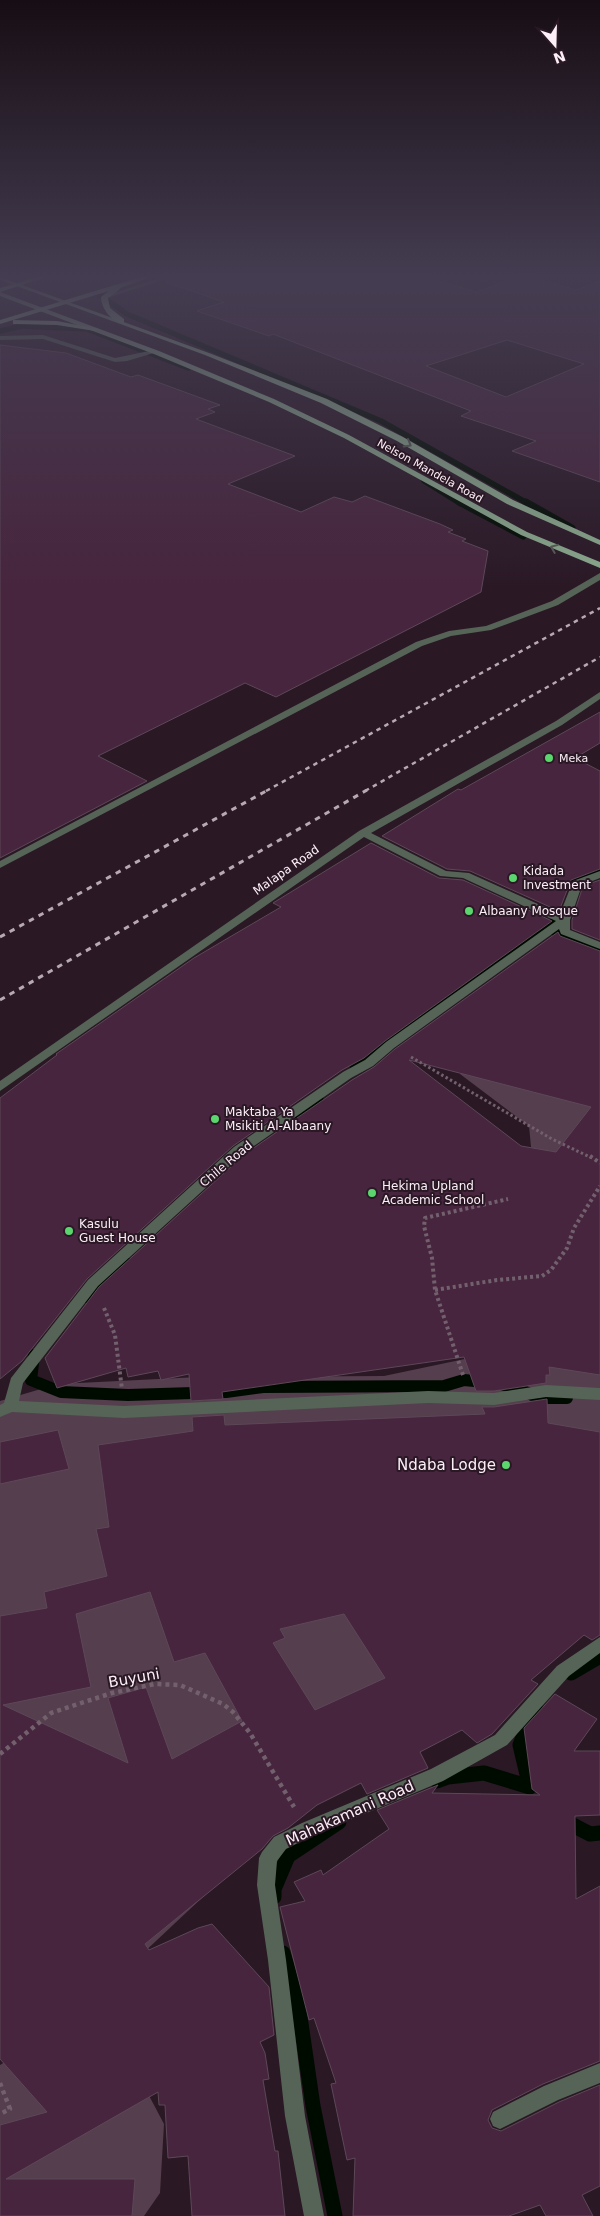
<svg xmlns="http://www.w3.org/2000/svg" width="600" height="2216" font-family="'DejaVu Sans',sans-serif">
<rect width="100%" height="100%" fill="#2a1825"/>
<!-- green -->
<g fill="#553e4e">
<path d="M586,1023l14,154 -68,-20 -3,-31 -69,-52 44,-28z"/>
<path d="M600,1290v329l-173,120 -117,67 -80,62 -25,27 -65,61 -5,113 29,55 -4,69 -16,23h-144v-151l24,-15 -24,-60v-589l58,-17 141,-7 185,-1 95,-20z"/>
</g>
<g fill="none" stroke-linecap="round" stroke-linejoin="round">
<!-- stream-far4 -->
<g stroke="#000b00" stroke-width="5.5">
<path d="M97,293l30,21 254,107 148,83"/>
<path d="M0,331l22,-5 65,3 101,39"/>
<path d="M424,481l37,23"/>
</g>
<!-- stream-far3 -->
<g stroke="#000b00" stroke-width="7">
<path d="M459,502l64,34"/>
<path d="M526,502l46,26"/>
</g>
<!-- stream-far2 -->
<g stroke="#000b00" stroke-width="9">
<path d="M575,880l9,-7 16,-4"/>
<path d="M553,926l-3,3 50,21"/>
<path d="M354,1069l35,-30 171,-121"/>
<path d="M286,1127l33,-28"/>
</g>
<!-- stream-far1 -->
<g stroke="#000b00" stroke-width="12">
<path d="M86,1297l40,-34"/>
<path d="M34,1355l-3,25 30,12 67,3 98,-3 37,-5 181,-1 20,-6 21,2"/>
<path d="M504,1385h8l26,13h29"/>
</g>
<!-- stream -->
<g stroke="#000b00" stroke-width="15">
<path d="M571,1673l29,-17"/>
<path d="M437,1781l11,-4 36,-4 46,14 -10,-42 15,-38"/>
<path d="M565,1821l25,13 10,-1"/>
<path d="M274,1897v-8l14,-33 51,-34"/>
<path d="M283,1953l15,50 15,103 22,110"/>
</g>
</g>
<!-- building -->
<g fill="#47253e" stroke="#5d4857" fill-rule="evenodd">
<path d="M174,277h251l51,15 44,-15h12l44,13 24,-9v201l-88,-31 24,-10 -75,-25 10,-5 -198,-77 -4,2 -72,-25 27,-9 -59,-20zM507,340l77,24 -78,33 -80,-31z"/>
<path d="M0,345l66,8 65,24 7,-2 82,30 -12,4 7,3 -19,7 99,37 -67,28 73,28 33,-15 18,5 13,-6 75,28 13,6 -5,2 18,7 -4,2 26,10 -7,41 -205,105 -31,-14 -147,73 49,25 -147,77z"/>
<path d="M600,712v31l-25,15 25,13v98l-29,11 -12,31 -89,-40 -23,-2 -65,-33 76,-47 3,1z"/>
<path d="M371,843l68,35 24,2 89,41 -167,120 -21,17 -22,12 -109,76 -146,133 -65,82 -22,18v-281l57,-43 -1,-1 138,-96 87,-51 -8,-4z"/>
<path d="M600,880v60l-28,-11v-9l11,-34z"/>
<path d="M558,932l2,4 40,15v424l-51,-8 1,8h-4v8l-52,8h-18l-12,-34 -242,35 1,7 -32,2 -2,-27 -28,6 -3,-9 -30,6 -2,-9 -69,20 -12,-30 54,-71 146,-133 107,-74 22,-13 21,-18zM409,1060l182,47 -35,45 -35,-6z"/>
<path d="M547,1399l1,24 52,9v203l-8,5 -8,-5 -53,45 7,4 -46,50 -15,9 -15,-13 -42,22 8,16 -61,26 -6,-11 -44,22 -29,23 -15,8 -11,13 -117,95 4,6 49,-22 14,-4 57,63 5,48 -14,7 5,11 4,26 -6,1 12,71h3l7,65h-93l-4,-60 -20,2 -3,-53h-6l-1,-13 -152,87h129l-3,37h-132v-91l47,-13 -47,-53v-443l47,-8 -3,-16 63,-16 -11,-47 13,-2 -11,-82 95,-14 -1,-14 32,-2 1,10 260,-11 -3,-7h12zM150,1592l24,70 31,-9 37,68 -70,38 -26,-72 -38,11 20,65 -125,-58 88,-18 -15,-73zM344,1614l41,64 -70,32 -42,-67 12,-5 -5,-9z"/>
<path d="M58,1430l11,39 -69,15v-42z"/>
<path d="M555,1694l42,25 -23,32h26v64l-25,1 1,83 24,-13v175l-57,23 -51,26 -4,10 4,8 9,3 58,-29 41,-17v101l-18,9 11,21h-47l-6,-11 -31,11h-156l2,-58 -8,2 -16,-76 5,-1 -22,-65 -5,2 -29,-113 25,-6 -11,-19 27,-12 2,5 66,-46 -12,-19 61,-25 -6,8 108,2 -8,-6 -8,-61z"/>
</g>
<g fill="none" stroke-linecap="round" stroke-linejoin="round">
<!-- path-far2 -->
<path stroke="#72616d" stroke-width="3" stroke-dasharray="2.5 2.5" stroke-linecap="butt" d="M411,1057l141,82 40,19"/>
<!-- path-far1 -->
<g stroke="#72616d" stroke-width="4" stroke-dasharray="3 3" stroke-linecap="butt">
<path d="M590,1156l10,7"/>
<path d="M435,1290l62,-10 45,-4 9,-6 16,-22 7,-20 26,-42"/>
<path d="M104,1308l11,27 7,54"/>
<path d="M463,1375l-28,-85 -3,-32 -8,-32 1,-8 83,-19"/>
</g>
<!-- path -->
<g stroke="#72616d" stroke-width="4.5" stroke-dasharray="4 4" stroke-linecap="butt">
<path d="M0,1754l51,-41 61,-20 43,-9 25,1 43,19 10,8 17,21 44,74"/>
<path d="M0,2083l10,26 -10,5"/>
</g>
<!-- service -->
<g fill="#556456" fill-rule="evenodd">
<path d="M163,277h9l-65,21 -5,-1z"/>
<path d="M43,335l72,23 39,-8 3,2 -30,9 -12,1 -72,-23 -43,1v-4z"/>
<path d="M600,573v7l-42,25 -67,25 -40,6 -29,10 -422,222v-7l416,-219 33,-11 37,-5 66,-25z"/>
</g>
<!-- minor -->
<g fill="#556456" fill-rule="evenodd">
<path d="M600,692v7l-38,26 -191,108 75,38 23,2 91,41 13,-33 27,-10v7l-18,7 -12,35v10l30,12v7l-39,-15 -2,-5 -165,119 -21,18 -22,12 -107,75 -146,133 -75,97 -4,18 105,5 304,-15 66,2 52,-8 54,3v12l-54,-3 -52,8 -66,-2 -304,15 -112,-6 -12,5v-12l4,-2 7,-25 77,-98 146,-133 109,-75 22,-12 21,-18 170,-121 -93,-43 -23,-2 -76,-39 -364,254v-10l359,-250 197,-110z"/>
<path d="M600,1637v16l-31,23 -62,69 -64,36 -129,54 -28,14 -9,12 -2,24 11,75 19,156 19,100h-20l-19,-100 -17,-156 -11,-75 2,-27 3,-6 12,-15 28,-14 129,-54 64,-34 62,-69z"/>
<path d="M600,2063v20l-42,17 -58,29 -7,-3 -3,-7 3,-7 51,-26z"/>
</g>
<!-- primary -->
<g fill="#8baa8d" fill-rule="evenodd">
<path d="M0,277l209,76 118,46 76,38 110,63 87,40v5l-93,-41 -110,-63 -76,-38 -116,-48 -205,-75z"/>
<path d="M0,292l159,59 115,48 75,36 178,97 73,30v6l-79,-33 -177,-97 -75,-36 -115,-48 -154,-58z"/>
</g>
<!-- trunk -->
<g fill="#96b898" fill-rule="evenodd">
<path d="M37,277h10l-47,15v-4z"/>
<path d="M141,277h10l-31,11 -1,2 -11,8 2,10 14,11v4c-12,0 -23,-15 -23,-26l8,-6 -109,33v-4z"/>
<path d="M13,320l44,1 42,8 -4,2 -38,-6 -41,-1h-3z"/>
</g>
<!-- rail-far1 -->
<g stroke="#b7a9b3" stroke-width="2.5" stroke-dasharray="4.5 4.5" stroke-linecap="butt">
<path d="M266,791l334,-183"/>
<path d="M365,791l235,-134"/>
</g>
<!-- rail -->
<g stroke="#b7a9b3" stroke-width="3" stroke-dasharray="5.5 5.5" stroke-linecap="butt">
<path d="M0,937l268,-147"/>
<path d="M0,1000l367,-210"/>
</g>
</g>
<!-- one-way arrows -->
<defs><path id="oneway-chevron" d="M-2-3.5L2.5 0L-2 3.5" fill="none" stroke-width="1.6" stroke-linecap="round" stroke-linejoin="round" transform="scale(1.25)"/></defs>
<g stroke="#565a54">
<use href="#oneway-chevron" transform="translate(408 444) rotate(30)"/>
<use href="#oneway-chevron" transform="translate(554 548) rotate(-158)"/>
</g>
<!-- sky -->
<linearGradient id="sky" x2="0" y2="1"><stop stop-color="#170d14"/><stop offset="0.47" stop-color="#443d51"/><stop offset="1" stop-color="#443d51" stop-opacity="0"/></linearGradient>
<rect width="600" height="587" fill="url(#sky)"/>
<!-- markers -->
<g fill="#5bd56e" stroke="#2a1825" stroke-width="2">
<circle cx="549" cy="758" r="5"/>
<circle cx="513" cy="878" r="5"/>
<circle cx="469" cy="911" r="5"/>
<circle cx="215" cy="1119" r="5"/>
<circle cx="372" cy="1193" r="5"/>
<circle cx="69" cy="1231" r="5"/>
<circle cx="506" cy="1465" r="5"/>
</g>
<g text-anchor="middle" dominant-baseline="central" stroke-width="4" stroke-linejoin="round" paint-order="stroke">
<!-- far-street labels -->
<g font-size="11" fill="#fceff8" stroke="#2a1825">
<text transform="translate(430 471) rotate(29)">Nelson Mandela Road</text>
</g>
<!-- far-poi labels -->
<g font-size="11" fill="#fceff8" stroke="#2a1825" text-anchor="start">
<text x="559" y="758">Meka</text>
</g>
<!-- street labels -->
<g font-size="12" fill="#fceff8" stroke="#2a1825">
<text transform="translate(286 870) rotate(-35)">Malapa Road</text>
<text transform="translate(226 1164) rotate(-40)">Chile Road</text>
</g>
<!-- poi labels -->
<g font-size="12" fill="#fceff8" stroke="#2a1825" text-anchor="start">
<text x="523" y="871">Kidada<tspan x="523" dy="14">Investment</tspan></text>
<text x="479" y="911">Albaany Mosque</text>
<text x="225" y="1112">Maktaba Ya<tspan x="225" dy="14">Msikiti Al-Albaany</tspan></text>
<text x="382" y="1186">Hekima Upland<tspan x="382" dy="14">Academic School</tspan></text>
<text x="79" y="1224">Kasulu<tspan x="79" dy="14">Guest House</tspan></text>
</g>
<!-- near-poi labels -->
<g font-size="15" fill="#fceff8" stroke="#2a1825" text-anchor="end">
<text x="496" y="1465">Ndaba Lodge</text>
</g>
<!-- near-street labels -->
<g font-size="15" fill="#fceff8" stroke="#2a1825">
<text transform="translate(134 1678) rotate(-10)">Buyuni</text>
<text transform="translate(350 1813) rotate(-24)">Mahakamani Road</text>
</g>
</g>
<!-- north arrow -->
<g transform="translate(555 45) rotate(160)" stroke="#2a1825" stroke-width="4" paint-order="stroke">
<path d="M0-4L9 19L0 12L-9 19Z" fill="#fceff8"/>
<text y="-8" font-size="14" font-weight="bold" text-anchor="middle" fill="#fceff8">N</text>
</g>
</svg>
